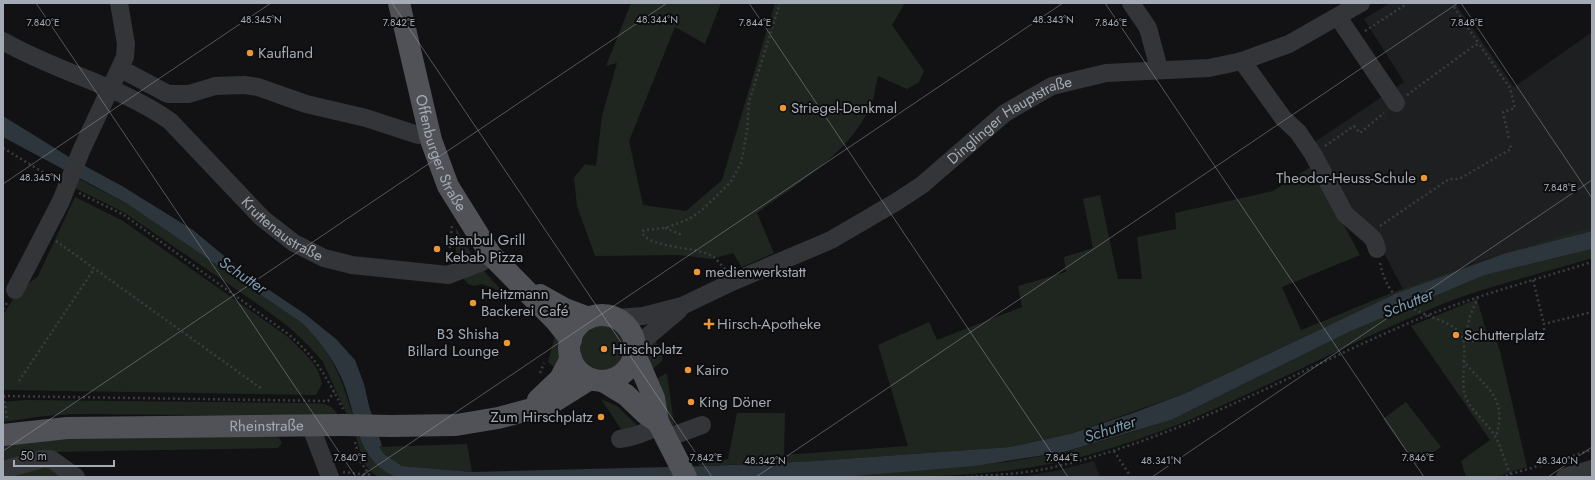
<svg xmlns="http://www.w3.org/2000/svg" width="1595" height="480" font-family="Jost,sans-serif">
<rect width="100%" height="100%" fill="#121214"/>
<!-- built -->
<g fill="#1e1f21">
<path d="M1390,3h65l59,84 78,-55v195l-119,36 -70,26 -34,-64 -20,-12 -36,-70 91,-61 -40,-63z"/>
<path d="M1094,461l6,16h-81l36,-6z"/>
</g>
<!-- green -->
<g fill="#1f261f">
<path d="M631,3h90l-16,41 -30,-17 -46,114 14,64 43,6 36,-31 53,-177h130l-13,22 32,46 -5,11 -12,7 -29,-13c-2,8 -3,18 -6,27 -21,50 -73,79 -115,110l17,40 -32,14 -9,-14 -22,6 -33,-4 -83,1 -18,-50 -3,-28 11,-14 11,2 6,-50 15,-53 -11,3z"/>
<path d="M1312,166l48,89 -78,32 19,43c31,-12 62,-26 93,-38 65,-25 131,-46 198,-65v4l-86,22 -109,40 -211,100 -116,41 -60,13 -195,14 -116,5v-2l29,-5 9,-46h48l-1,42 124,-9 -30,-101 51,-23 8,18 85,-33 -4,-21 48,-14 -2,-15 29,-9 -10,-49 17,-4 18,84h24l-5,-42 39,-8 -1,-16 98,-22z"/>
<path d="M79,179l47,24 176,120c30,30 39,53 51,93l-6,-1 -24,-53 -13,-15 -21,-20 -33,-24 -131,-90 -50,-25z"/>
<path d="M75,197l48,24 165,116c14,14 31,27 34,47l-6,11 -313,-5v-75l13,-21 22,-18z"/>
<path d="M456,228l20,33 -20,6z"/>
<path d="M1592,249v9c-55,17 -113,30 -166,53 -113,47 -219,112 -338,144 -79,22 -162,22 -244,22l163,-15 58,-10 64,-19 42,-13 180,-89 134,-56z"/>
<path d="M481,268l22,24 -21,-8 -8,2 -6,-2 -7,-8z"/>
<path d="M1477,299l12,42 7,-1 4,11 27,116 -32,10h-29l-5,-16 29,-21 -79,-114z"/>
<circle cx="602" cy="348" r="24"/>
<path d="M556,331c9,15 7,24 3,40l-11,-9z"/>
<path d="M653,338l9,13v10l-14,12c-2,-14 -5,-23 5,-35z"/>
<path d="M665,374h2l8,57 -1,1 -23,-50z"/>
<path d="M601,399l16,7 23,22 -17,4z"/>
<path d="M26,400l276,3c15,1 29,-3 36,13l-263,-2 -31,2 -41,6v-20z"/>
<path d="M1406,402l35,45 -25,17 -33,-45z"/>
<path d="M269,434l10,4 3,5 -4,5 -231,4 -44,12v-19l50,-8z"/>
<path d="M356,436h3c8,18 19,33 37,41 -5,0 -14,2 -18,-1 -15,-6 -18,-26 -22,-40z"/>
<path d="M467,444l5,28 -70,-6 -18,-12 -6,-7z"/>
<path d="M49,462l22,15h-68z"/>
</g>
<!-- water -->
<path fill="#2c363c" d="M3,116l71,44 48,26 71,44 54,45 58,39 31,25 19,21 9,24 5,22 13,40 -3,1 5,7 18,12 70,6 236,-6 107,-5 195,-14 60,-13 63,-21 53,-20 211,-100 109,-40 86,-22v18l-107,26 -134,56 -180,89 -107,32 -90,14 -130,11h-448c-43,-19 -38,-63 -55,-100 -10,-21 -23,-38 -39,-54l-176,-120 -123,-66z"/>
<g fill="none" stroke-linecap="round" stroke-linejoin="round">
<!-- path -->
<g stroke="#393c40" stroke-width="2.5" stroke-dasharray="2 3" stroke-linecap="butt">
<path d="M1454,7l25,37"/>
<path d="M1365,31l43,-28"/>
<path d="M1407,95l68,-50 4,-1 31,44 5,20 -12,4 6,27"/>
<path d="M1325,146l29,-20 6,7 24,-20"/>
<path d="M3,148l51,31"/>
<path d="M79,193l45,22 164,119c27,22 40,45 55,75"/>
<path d="M1380,226l69,-47h10l52,-30 -1,-4"/>
<path d="M665,228l17,7"/>
<path d="M56,241l206,148"/>
<path d="M449,258l3,-33"/>
<path d="M1380,263c8,36 26,44 57,56 9,4 18,7 23,15 9,11 1,41 4,57 3,18 24,31 32,47 7,12 8,27 17,39"/>
<path d="M725,269c-4,-4 -8,-10 -13,-13 -14,-9 -62,-8 -70,-23l2,-3 21,-2 24,-9 13,-9 28,-27 11,-20 6,-32 2,-29 31,-99"/>
<path d="M1533,280l11,44"/>
<path d="M1478,297l-8,19 -6,26 32,-4 5,3"/>
<path d="M3,309l4,-6"/>
<path d="M1544,330v-6l48,-12"/>
<path d="M1463,360c22,29 45,35 33,77"/>
<path d="M540,373l4,-10"/>
<path d="M19,381l75,-112"/>
<path d="M3,396l325,5 6,-10"/>
<path d="M4,396l3,23"/>
<path d="M355,442l5,19 11,16"/>
<path d="M1114,451l17,26"/>
<path d="M343,472l26,3"/>
<path d="M966,477c26,-2 54,-3 79,-8 127,-27 240,-92 357,-143 61,-27 126,-44 190,-64"/>
<path d="M1501,477l91,-27"/>
</g>
<!-- minor -->
<g stroke="#333539" stroke-width="18">
<path d="M1131,3l17,25 11,41"/>
<path d="M1338,17l58,86"/>
<path id="s1" d="M3,41c53,31 116,44 167,80l92,97 32,25 30,15 28,7 96,10 34,-13 9,-7"/>
<path d="M1242,61l41,57 15,14 15,22 32,60 23,20 6,6 3,9"/>
<path d="M121,69l47,25h21l26,-8 29,-1 14,2 48,17 60,14 52,17"/>
<path d="M15,290l46,-89 20,-50 44,-94 1,-13 -7,-41"/>
<path id="s2" d="M615,318l28,-2 39,-10 50,-24 99,-42 65,-38 26,-17 83,-72 47,-27 54,-13 103,-5 33,-7 47,-17 72,-41"/>
<path d="M635,347l44,-37"/>
<path d="M310,425l20,52"/>
<path d="M667,438l35,-13"/>
<path d="M620,439c15,-2 27,-7 40,-14"/>
<path d="M3,470l39,-11h9l25,18"/>
<path d="M1565,477l27,-8"/>
</g>
<!-- major -->
<g stroke="#505257" stroke-width="22">
<path id="s3" d="M399,3l32,137 17,46 43,69 64,65 16,20"/>
<path d="M540,295l25,14 24,9"/>
<circle cx="602" cy="348" r="33"/>
<path d="M635,354l19,44 4,24 28,55"/>
<path d="M603,381l23,14 20,19 12,8"/>
<path d="M538,400l22,-21 11,-21"/>
<path d="M391,426l65,-1 42,-7 52,-14 40,-25"/>
<path id="s4" d="M3,435l64,-7 276,-3"/>
</g>
<!-- major-bridge -->
<path stroke="#505257" stroke-width="22" d="M343,425l48,1"/>
</g>
<!-- ticks -->
<path fill="none" stroke="#a4abb4" stroke-width="1" stroke-opacity="0.45" d="M36,3l320,474M392,3l320,474M749,3l319,474M1105,3l319,474M1461,3l131,195M3,184l268,-181M3,451l664,-448M360,477l703,-474M756,477l702,-474M1152,477l440,-297M1548,477l44,-30"/>
<!-- markers -->
<g fill="#ea9734" stroke="#0d0d0f" stroke-width="1.5">
<circle cx="250" cy="53" r="4"/>
<circle cx="783" cy="108" r="4"/>
<circle cx="1424" cy="178" r="4"/>
<circle cx="437" cy="249" r="4"/>
<circle cx="697" cy="272" r="4"/>
<circle cx="473" cy="303" r="4"/>
<path d="M707 318h4v4h4v4h-4v4h-4v-4h-4v-4h4z"/>
<circle cx="1456" cy="335" r="4"/>
<circle cx="507" cy="343" r="4"/>
<circle cx="604" cy="349" r="4"/>
<circle cx="688" cy="370" r="4"/>
<circle cx="691" cy="402" r="4"/>
<circle cx="601" cy="417" r="4"/>
</g>
<g text-anchor="middle" dominant-baseline="central" stroke-width="4" stroke-linejoin="round" paint-order="stroke">
<!-- poi labels -->
<g font-size="15" fill="#a4abb4" stroke="#0d0d0f" text-anchor="start">
<text x="258" y="53">Kaufland</text>
<text x="791" y="108">Striegel-Denkmal</text>
<text x="1416" y="178" text-anchor="end">Theodor-Heuss-Schule</text>
<text x="445" y="240">Istanbul Grill<tspan x="445" dy="17">Kebab Pizza</tspan></text>
<text x="705" y="272">medienwerkstatt</text>
<text x="481" y="294">Heitzmann<tspan x="481" dy="17">Backerei Café</tspan></text>
<text x="717" y="324">Hirsch-Apotheke</text>
<text x="499" y="334" text-anchor="end">B3 Shisha<tspan x="499" dy="17">Billard Lounge</tspan></text>
<text x="1464" y="335">Schutterplatz</text>
<text x="612" y="349">Hirschplatz</text>
<text x="696" y="370">Kairo</text>
<text x="699" y="402">King Döner</text>
<text x="593" y="417" text-anchor="end">Zum Hirschplatz</text>
</g>
<!-- street labels -->
<g font-size="15" fill="#a4abb4" stroke="#0d0d0f">
<text stroke="none"><textPath href="#s2" startOffset="448">Dinglinger Hauptstraße</textPath></text>
<text stroke="none"><textPath href="#s3" startOffset="156">Offenburger Straße</textPath></text>
<text stroke="none"><textPath href="#s1" startOffset="342">Kruttenaustraße</textPath></text>
<text stroke="none"><textPath href="#s4" startOffset="264">Rheinstraße</textPath></text>
</g>
<!-- water labels -->
<g font-size="16" font-style="italic" fill="#7c9dae" stroke="#0d0d0f">
<text transform="translate(243 275) rotate(34)">Schutter</text>
<text transform="translate(1408 303) rotate(-22)">Schutter</text>
<text transform="translate(1110 429) rotate(-18)">Schutter</text>
</g>
</g>
<g font-size="10" text-anchor="middle" fill="#a4abb4" stroke="#0d0d0f" stroke-width="4" stroke-linejoin="round" paint-order="stroke">
<text x="261" y="23">48.345°N</text>
<text x="657" y="23">48.344°N</text>
<text x="1053" y="23">48.343°N</text>
<text x="1467" y="26">7.848°E</text>
<text x="43" y="26">7.840°E</text>
<text x="399" y="26">7.842°E</text>
<text x="755" y="26">7.844°E</text>
<text x="1111" y="26">7.846°E</text>
<text x="40" y="181">48.345°N</text>
<text x="1560" y="191">7.848°E</text>
<text x="350" y="461">7.840°E</text>
<text x="706" y="461">7.842°E</text>
<text x="1062" y="461">7.844°E</text>
<text x="1418" y="461">7.846°E</text>
<text x="765" y="464">48.342°N</text>
<text x="1161" y="464">48.341°N</text>
<text x="1557" y="464">48.340°N</text>
</g>
<!-- border -->
<rect width="1595" height="480" fill="none" stroke="#a4abb4" stroke-width="8"/>
<!-- scale -->
<path d="M14 460v6h100v-6" fill="none" stroke="#a4abb4" stroke-width="2"/>
<text x="20" y="460" font-size="12" fill="#a4abb4" stroke="#0d0d0f" stroke-width="3" paint-order="stroke">50 m</text>
</svg>
